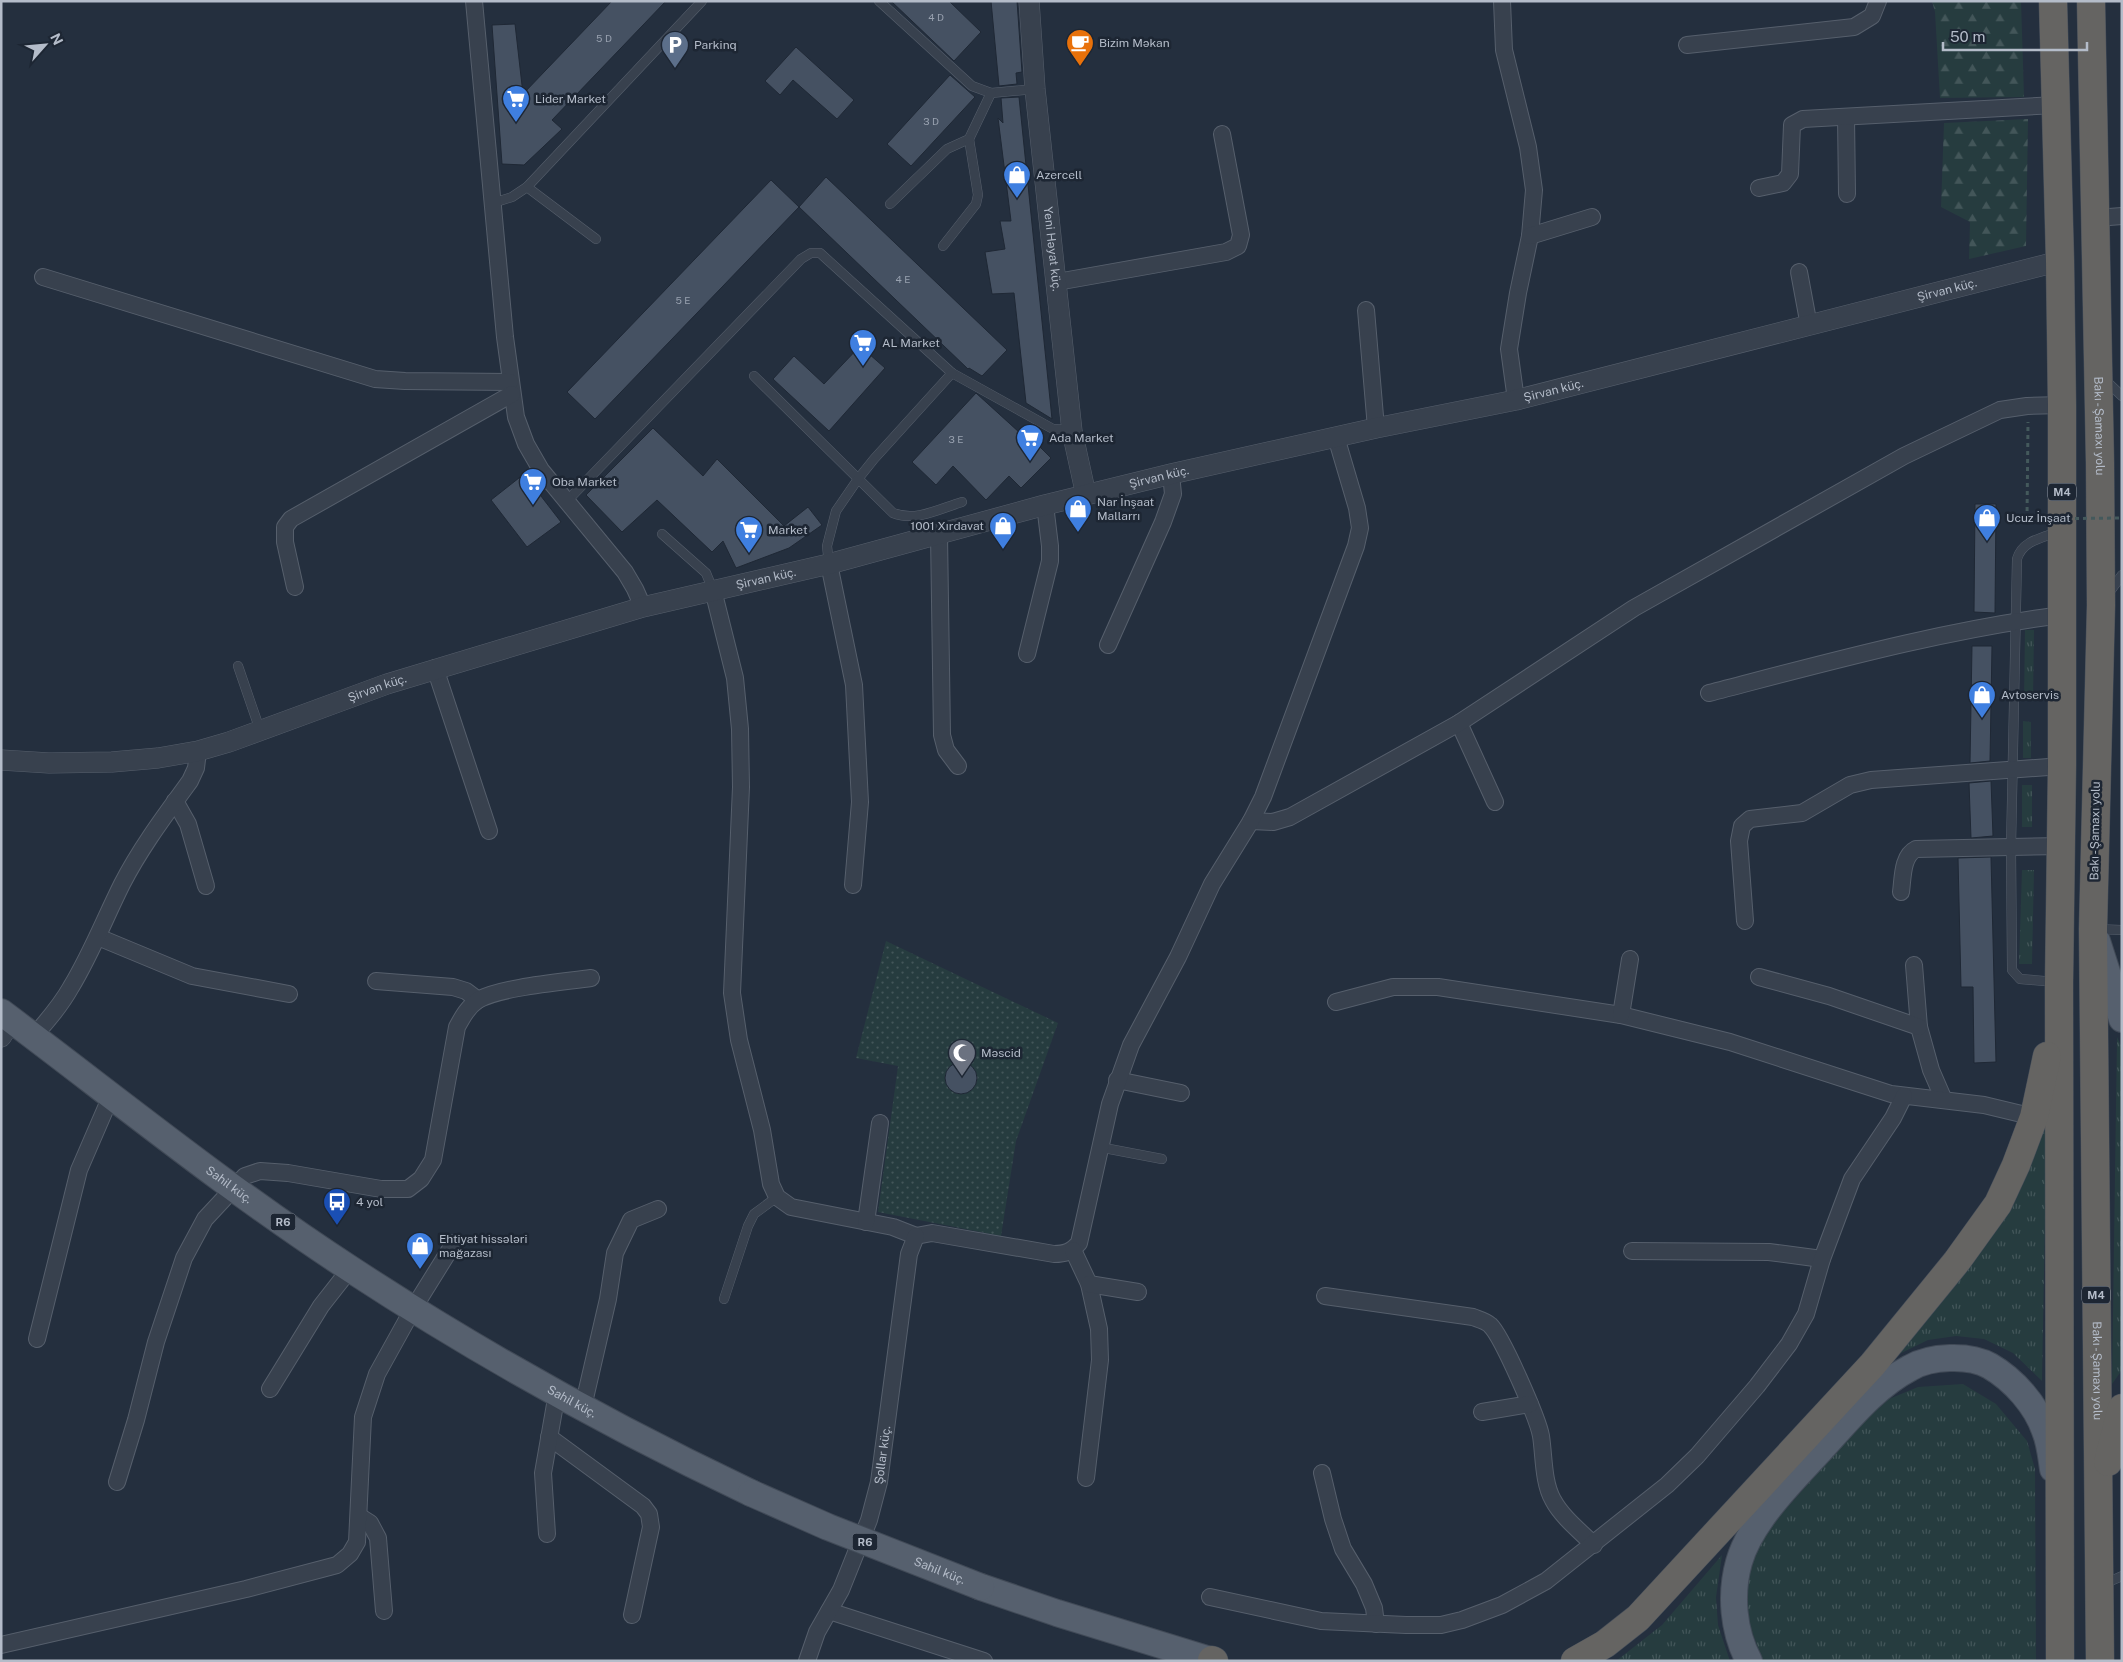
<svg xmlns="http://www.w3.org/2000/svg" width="2123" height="1662" font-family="'Public Sans',sans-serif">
<defs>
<pattern id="grass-tufts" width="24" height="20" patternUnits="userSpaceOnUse" patternTransform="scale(1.25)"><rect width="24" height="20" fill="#263c3f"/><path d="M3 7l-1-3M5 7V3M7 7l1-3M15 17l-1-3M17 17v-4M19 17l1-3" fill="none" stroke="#435659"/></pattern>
<pattern id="forest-firs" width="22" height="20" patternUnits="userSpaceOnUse" patternTransform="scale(1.25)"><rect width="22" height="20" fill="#263c3f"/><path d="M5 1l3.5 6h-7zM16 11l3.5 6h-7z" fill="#435659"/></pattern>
<pattern id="park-dots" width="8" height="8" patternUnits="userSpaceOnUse" patternTransform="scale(1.25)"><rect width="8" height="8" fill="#263c3f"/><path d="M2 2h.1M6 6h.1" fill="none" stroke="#435659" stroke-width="1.8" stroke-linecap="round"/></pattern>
</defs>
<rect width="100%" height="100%" fill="#242f3e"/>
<!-- grass -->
<g fill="url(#grass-tufts)">
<path d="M2025,630h9l-1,71h-9z"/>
<path d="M2023,721l8,1v36h-8z"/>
<rect x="2022" y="785" width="10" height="42"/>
<path d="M2022,870h12l-2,94h-13z"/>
<path d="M2117,1037l5,11v322l-10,14z"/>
<path d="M2047,1111l-5,270 -29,-28 -29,-14 -28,-3 -28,4 -37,18z"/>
<path d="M1963,1384l33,20 31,37 8,28 1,192h-273l-15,-40 -2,-44 18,-43 95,-108 30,-27 29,-12z"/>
<path d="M1722,1555l-6,42 2,28 12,36h-114l46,-36z"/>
</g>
<!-- forest -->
<g fill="url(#forest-firs)">
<path d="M1932,1h89l3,96 -84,1 -5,-86z"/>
<path d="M2028,119l-2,127 -57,13 1,-37 -29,-15 3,-84z"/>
</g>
<!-- park -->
<path fill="url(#park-dots)" d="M886,941l172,82 -42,118 -15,95 -123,-24 20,-146 -42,-8z"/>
<!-- building -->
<g fill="#455162" stroke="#1f2835">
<path d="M612,1h54l-114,119 10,9 -38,36 -22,-1 -10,-139 23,-1 8,70z"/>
<path d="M891,1h58l32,31 -27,29z"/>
<path d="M991,1h26l5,71 -6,1 1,11 -18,2z"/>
<path d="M796,47l58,53 -17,19 -44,-39 -13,15 -15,-14z"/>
<path d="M950,75l25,22 -64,69 -24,-22z"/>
<path d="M1019,97l33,322 -26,-16 -12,-110 -22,1 -7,-42 20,-3 -5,-28h11l-13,-103 5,5 -2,-25z"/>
<path d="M826,177l181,173 -25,26 -13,-8 -1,1 -169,-162z"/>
<path d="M771,180l28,27 -204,212 -28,-27z"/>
<path d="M860,346l25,22 -56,63 -56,-52 21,-23 30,28z"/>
<path d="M976,393l55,50 -1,-6 21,21 -30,30 -12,-12 -23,24 -33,-34 -17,19 -24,-23z"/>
<path d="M653,428l50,48 14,-17 67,67 24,-19 14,18 -33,23 -53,20 -13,-27 -11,11 -55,-52 -35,32 -36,-37z"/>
<path d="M524,474l37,48 -34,25 -36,-47z"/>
<path d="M1975,504h21l-1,109 -21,-1z"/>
<path d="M1972,646h20l-2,115 -20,2z"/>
<path d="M1991,781l2,55 -22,2 -2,-55z"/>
<path d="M1991,857l5,205 -22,1 -1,-76h-12l-3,-129z"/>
<circle cx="961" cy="1078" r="16"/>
</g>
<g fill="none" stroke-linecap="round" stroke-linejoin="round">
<defs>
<g id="service">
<path d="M879,1l93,85 19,7 44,-4"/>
<path d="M527,187l69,52"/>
<path d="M493,203l19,-6 15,-10 175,-186"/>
<path d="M890,204l57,-55 22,-10 22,-46"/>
<path d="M943,246l33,-42 2,-9 -9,-56"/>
<path d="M754,376l139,137c23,9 46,-4 69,-11"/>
<path d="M2104,379l18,17"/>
<path d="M566,502l235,-243 10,-6h9l132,120 101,56 19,1"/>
<path d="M662,534l44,39 7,17"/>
<path d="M829,564l-2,-18 9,-35 22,-32 16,-20 78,-86"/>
<path d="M2108,594l14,-19"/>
<path d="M238,666l22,64"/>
<path d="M2095,929l27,1"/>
<path d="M2057,982l-37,-3 -8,-9 -1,-123 6,-288c5,-18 24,-21 41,-27"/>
<path d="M1099,1147l63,12"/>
<path d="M724,1299l24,-73 6,-12 23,-17"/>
<path d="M2104,1584l18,-8"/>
</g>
<g id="minor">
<path d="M474,1l31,336 11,80 10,27 15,26 84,102 10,17 8,18"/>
<path d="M1502,1l2,49 24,97 6,43 -4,46 -12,57 -9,56 7,51"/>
<path d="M1687,45l167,-18 18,-11 6,-15"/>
<path d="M1846,117l1,77"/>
<path d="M1759,188l24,-5 7,-9 2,-49 11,-6 253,-14"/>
<path d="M2096,218l26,-2"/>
<path d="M1530,236l62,-19"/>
<path d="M1799,272l10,54"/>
<path d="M43,277l332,102 30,2 105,1"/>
<path d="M1057,282l169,-30 12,-6 3,-11 -19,-101"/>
<path d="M1366,310l10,118"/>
<path d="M939,535l3,200 4,15 12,16"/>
<path d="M829,564l25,121 6,117 -7,83"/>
<path d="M295,587l-10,-45v-15l6,-8 221,-125"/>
<path d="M713,590l22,88 5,51 1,58 -9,206 7,47 23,90 9,54 6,13 14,10 102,20 23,9"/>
<path d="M1108,645l55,-123 10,-28 -2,-20"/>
<path d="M1027,654l23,-93v-15l-5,-41"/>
<path d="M435,668l54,163"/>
<path d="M1709,693c116,-30 234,-63 353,-78"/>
<path d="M1459,723l36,79"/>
<path d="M175,801l13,23 18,62"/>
<path d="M1251,821l22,1 17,-5 169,-94 175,-115 270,-152 96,-46 27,-4 35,-1"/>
<path d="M1901,892c2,-15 1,-36 15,-43l146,-3"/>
<path d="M1745,921l-6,-80 3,-15 8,-7 52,-6 48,-28 21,-5 191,-14"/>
<path d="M98,937l94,39 97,18"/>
<path d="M1914,965l5,62 12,43 13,30"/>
<path d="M1759,977l70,19 90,31"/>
<path d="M376,981l77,6 13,4 12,9"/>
<path d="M1336,1002l57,-15h45l183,28 109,27 161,52 93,11 50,12"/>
<path d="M1621,1015l9,-56"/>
<path d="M34,1036c14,-16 27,-31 37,-49 20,-33 34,-69 51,-103 19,-37 44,-70 68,-103l6,-13 2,-17"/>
<path d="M1117,1080l64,13"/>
<path d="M866,1222l14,-99"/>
<path d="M916,1236l16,-3 122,21c11,0 17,-2 25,-11l31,-139 21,-59 47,-88 34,-73 39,-63 12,-24 93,-251 4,-18 -3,-20 -21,-71"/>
<path d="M1073,1250l16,34 10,45 1,31 -14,118"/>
<path d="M1632,1251l137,1 53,7"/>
<path d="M1089,1284l49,8"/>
<path d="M1325,1296l148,21c5,2 13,4 17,8 12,11 48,94 51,111 3,19 2,47 12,64 9,17 27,31 41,45"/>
<path d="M37,1339l42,-169 32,-74"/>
<path d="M270,1389l51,-83 29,-37"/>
<path d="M583,1407l25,-108 7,-46 16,-33 27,-11"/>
<path d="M1482,1412l48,-8"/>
<path d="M549,1437l94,69 6,8 2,13 -19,88"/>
<path d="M1322,1473l11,46 10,30 21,35 10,24 2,16"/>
<path d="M117,1482l19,-62 20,-78 28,-84 21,-39 40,-43 15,-5 28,2 93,16h27l13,-10 12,-19 24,-133c6,-11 11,-20 21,-27 23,-13 85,-18 113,-22"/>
<path d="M359,1516l11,7 8,15 6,73"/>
<path d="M547,1534l-4,-61 14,-80"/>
<path d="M1210,1597l111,24 85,4h35l21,-5 40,-15 44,-24 121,-96 30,-29 60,-70 32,-42 17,-30 16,-55 30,-80 41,-61 11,-22"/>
<path d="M829,1611l155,50"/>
<path d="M1,1645l245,-56 91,-24 13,-11 7,-12 6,-125 14,-43 36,-65 41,-66"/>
<path id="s1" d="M807,1661l10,-29 24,-42 28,-70 10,-38 30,-228 7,-18"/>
</g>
<g id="tertiary">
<path id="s2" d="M1029,1l6,88 37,342 14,64"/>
<path id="s3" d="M1,760l48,3 63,-1 46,-4 40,-7 31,-9 158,-58 256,-77 186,-43 216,-59 126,-31 205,-46 140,-28 544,-139"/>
<path d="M1,1037l11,-17"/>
</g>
<g id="primary">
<path d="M2097,941l25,78"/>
<path id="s4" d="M1,1012c116,87 229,179 351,258 127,83 262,158 399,223"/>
<path d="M981,1587l76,26 156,48"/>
<path d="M1749,1661c-16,-30 -19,-67 -10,-99 11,-39 50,-78 77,-107 29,-31 56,-67 94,-87 20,-12 59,-14 80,-2 24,14 46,39 55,65 5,12 6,25 8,38"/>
</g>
<g id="trunk">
<path d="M2053,1l7,260 2,144v361l-3,217 1,678"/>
<path id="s5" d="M2091,1l9,462 1,142 -8,324 7,732"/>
<path d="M2108,1462l14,-54"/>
<path d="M1212,1660l2,1"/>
<path d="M1575,1661l30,-17 33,-26 235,-254 84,-103 41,-57 18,-39 18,-48 13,-61"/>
</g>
</defs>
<!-- service casing -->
<use href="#service" stroke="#565f6c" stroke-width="10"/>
<!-- minor casing -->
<use href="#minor" stroke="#565f6c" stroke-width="18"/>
<!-- tertiary casing -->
<use href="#tertiary" stroke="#565f6c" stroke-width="21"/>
<!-- primary casing -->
<use href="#primary" stroke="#414a57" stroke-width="28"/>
<!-- trunk casing -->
<use href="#trunk" stroke="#434c59" stroke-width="29"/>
<!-- path -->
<path stroke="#44595c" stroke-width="3" stroke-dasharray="4 4" stroke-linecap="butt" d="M2027,519l1,-97"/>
<!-- service -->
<use href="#service" stroke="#38414e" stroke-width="9"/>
<!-- minor -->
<use href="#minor" stroke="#38414e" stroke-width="16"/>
<!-- tertiary -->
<use href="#tertiary" stroke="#38414e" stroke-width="20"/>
<!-- primary -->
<use href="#primary" stroke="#56606e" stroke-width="26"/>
<!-- trunk -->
<use href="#trunk" stroke="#656462" stroke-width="28"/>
<defs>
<g id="primary-bridge">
<path id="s6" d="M751,1493l77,34 153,60"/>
</g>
</defs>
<!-- primary-bridge casing -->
<use href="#primary-bridge" stroke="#414a57" stroke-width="28" stroke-linecap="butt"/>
<!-- path-bridge -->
<path stroke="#44595c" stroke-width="3" stroke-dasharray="4 4" stroke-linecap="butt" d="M2027,519l95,-1"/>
<!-- primary-bridge -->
<use href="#primary-bridge" stroke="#56606e" stroke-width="26"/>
</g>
<!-- icons -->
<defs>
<symbol id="cafe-pin" viewBox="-11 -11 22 30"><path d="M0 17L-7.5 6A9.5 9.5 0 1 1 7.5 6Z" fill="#e8710a" stroke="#1d2633"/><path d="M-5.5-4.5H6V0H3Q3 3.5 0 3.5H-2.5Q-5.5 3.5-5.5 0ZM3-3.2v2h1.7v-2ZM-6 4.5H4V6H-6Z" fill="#fff"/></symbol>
<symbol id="parking-pin" viewBox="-11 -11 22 30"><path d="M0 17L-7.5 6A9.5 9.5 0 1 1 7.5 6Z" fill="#5c6f8a" stroke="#1d2633"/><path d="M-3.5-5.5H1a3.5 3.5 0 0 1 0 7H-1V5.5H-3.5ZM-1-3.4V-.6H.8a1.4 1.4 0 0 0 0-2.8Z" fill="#fff"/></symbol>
<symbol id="supermarket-pin" viewBox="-11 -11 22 30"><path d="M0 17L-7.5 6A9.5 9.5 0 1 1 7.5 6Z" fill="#3f7fe0" stroke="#1d2633"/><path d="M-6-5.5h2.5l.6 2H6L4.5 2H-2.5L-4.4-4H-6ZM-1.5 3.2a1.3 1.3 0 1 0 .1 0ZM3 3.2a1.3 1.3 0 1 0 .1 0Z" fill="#fff"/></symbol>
<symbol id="shop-pin" viewBox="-11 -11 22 30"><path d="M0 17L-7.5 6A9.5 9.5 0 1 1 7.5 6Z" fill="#3f7fe0" stroke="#1d2633"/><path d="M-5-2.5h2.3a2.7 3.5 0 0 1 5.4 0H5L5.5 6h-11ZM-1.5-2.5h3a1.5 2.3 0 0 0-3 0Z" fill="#fff"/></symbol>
<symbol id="mosque-pin" viewBox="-11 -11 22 30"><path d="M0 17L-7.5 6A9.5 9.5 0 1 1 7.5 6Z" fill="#6b7280" stroke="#1d2633"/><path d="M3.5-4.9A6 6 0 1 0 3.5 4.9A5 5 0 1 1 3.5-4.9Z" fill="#fff"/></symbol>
<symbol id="bus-pin" viewBox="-11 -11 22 30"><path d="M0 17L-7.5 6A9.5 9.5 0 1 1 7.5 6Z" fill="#1a4fb4" stroke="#1d2633"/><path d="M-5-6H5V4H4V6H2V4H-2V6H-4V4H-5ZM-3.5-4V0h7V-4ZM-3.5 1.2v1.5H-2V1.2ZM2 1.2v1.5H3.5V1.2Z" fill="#fff"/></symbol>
</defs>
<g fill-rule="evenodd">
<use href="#cafe-pin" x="1064" y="27" width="32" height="43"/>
<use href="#parking-pin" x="659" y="29" width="32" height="43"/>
<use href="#supermarket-pin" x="500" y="83" width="32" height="43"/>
<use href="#shop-pin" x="1001" y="159" width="32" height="43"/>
<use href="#supermarket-pin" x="847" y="327" width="32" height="43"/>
<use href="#supermarket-pin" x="1014" y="422" width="32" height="43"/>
<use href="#supermarket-pin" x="517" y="466" width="32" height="43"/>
<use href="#shop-pin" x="1062" y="493" width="32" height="43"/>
<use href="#shop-pin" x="1971" y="502" width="32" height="43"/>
<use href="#shop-pin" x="987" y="510" width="32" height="43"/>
<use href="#supermarket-pin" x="733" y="514" width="32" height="43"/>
<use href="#shop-pin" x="1966" y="679" width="32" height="43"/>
<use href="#mosque-pin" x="946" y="1037" width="32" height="43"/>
<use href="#bus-pin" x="321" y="1186" width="32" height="43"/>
<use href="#shop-pin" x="404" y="1230" width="32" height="43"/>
</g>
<g text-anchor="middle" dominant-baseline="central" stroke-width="5" stroke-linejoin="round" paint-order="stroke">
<!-- number labels -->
<g font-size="10" fill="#98a1af">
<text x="936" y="17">4 D</text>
<text x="604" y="38">5 D</text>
<text x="931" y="121">3 D</text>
<text x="903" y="279">4 E</text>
<text x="683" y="300">5 E</text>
<text x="956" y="439">3 E</text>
</g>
<!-- shield labels -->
<g fill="#1d2633" stroke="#878f9c" stroke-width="1">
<rect x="2048" y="483.5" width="28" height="17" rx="4"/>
<rect x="270.5" y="1213.5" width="25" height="17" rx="4"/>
<rect x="2082" y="1286.5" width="28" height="17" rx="4"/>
<rect x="852.5" y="1533.5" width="25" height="17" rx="4"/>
</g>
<g font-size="11" font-weight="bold" fill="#b4bcc9">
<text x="2062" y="492">M4</text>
<text x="283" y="1222">R6</text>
<text x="2096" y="1295">M4</text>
<text x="865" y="1542">R6</text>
</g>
<!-- poi labels -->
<g font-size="12" fill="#b4bcc9" stroke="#1d2633" text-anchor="start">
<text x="1099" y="43">Bizim Məkan</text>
<text x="694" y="45">Parkinq</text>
<text x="535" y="99">Lider Market</text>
<text x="1036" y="175">Azercell</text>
<text x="882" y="343">AL Market</text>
<text x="1049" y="438">Ada Market</text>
<text x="552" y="482">Oba Market</text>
<text x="1097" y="502">Nar İnşaat<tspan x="1097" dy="14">Mallarrı</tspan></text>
<text x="2006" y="518">Ucuz İnşaat</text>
<text x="984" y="526" text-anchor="end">1001 Xırdavat</text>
<text x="768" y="530">Market</text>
<text x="2001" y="695">Avtoservis</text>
<text x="981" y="1053">Məscid</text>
<text x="356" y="1202">4 yol</text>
<text x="439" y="1239">Ehtiyat hissələri<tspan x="439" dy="14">mağazası</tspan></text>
</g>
<!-- street labels -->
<g font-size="12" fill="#b4bcc9" stroke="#1d2633">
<text stroke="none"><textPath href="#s2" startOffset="249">Yeni Həyat küç.</textPath></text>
<text stroke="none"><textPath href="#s3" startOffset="2008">Şirvan küç.</textPath></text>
<text stroke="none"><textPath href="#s3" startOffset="1602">Şirvan küç.</textPath></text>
<text stroke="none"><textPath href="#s5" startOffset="425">Bakı - Şamaxı yolu</textPath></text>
<text stroke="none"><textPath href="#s3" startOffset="1198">Şirvan küç.</textPath></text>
<text stroke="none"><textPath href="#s3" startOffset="792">Şirvan küç.</textPath></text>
<text stroke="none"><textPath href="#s3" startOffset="388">Şirvan küç.</textPath></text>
<text transform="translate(2095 831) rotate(-89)">Bakı - Şamaxı yolu</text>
<text stroke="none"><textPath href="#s4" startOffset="286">Sahil küç.</textPath></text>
<text stroke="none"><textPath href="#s5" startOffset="1370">Bakı - Şamaxı yolu</textPath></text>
<text stroke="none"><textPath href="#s4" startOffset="692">Sahil küç.</textPath></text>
<text stroke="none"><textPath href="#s1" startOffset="221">Şollar küç.</textPath></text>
<text stroke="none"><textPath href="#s6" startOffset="204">Sahil küç.</textPath></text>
</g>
</g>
<!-- border -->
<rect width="2123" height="1662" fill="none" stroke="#b4bcc9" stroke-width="5"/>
<!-- north arrow -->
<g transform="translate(45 45) rotate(63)" stroke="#1d2633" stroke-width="4" paint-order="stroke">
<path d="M0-4L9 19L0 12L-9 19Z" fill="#b4bcc9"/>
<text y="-8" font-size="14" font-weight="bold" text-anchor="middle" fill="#b4bcc9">N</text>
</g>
<!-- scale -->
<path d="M1943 42v8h144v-8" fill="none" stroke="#b4bcc9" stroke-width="2.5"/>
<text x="1950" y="42" font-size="15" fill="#b4bcc9" stroke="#1d2633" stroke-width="4" paint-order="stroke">50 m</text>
</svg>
